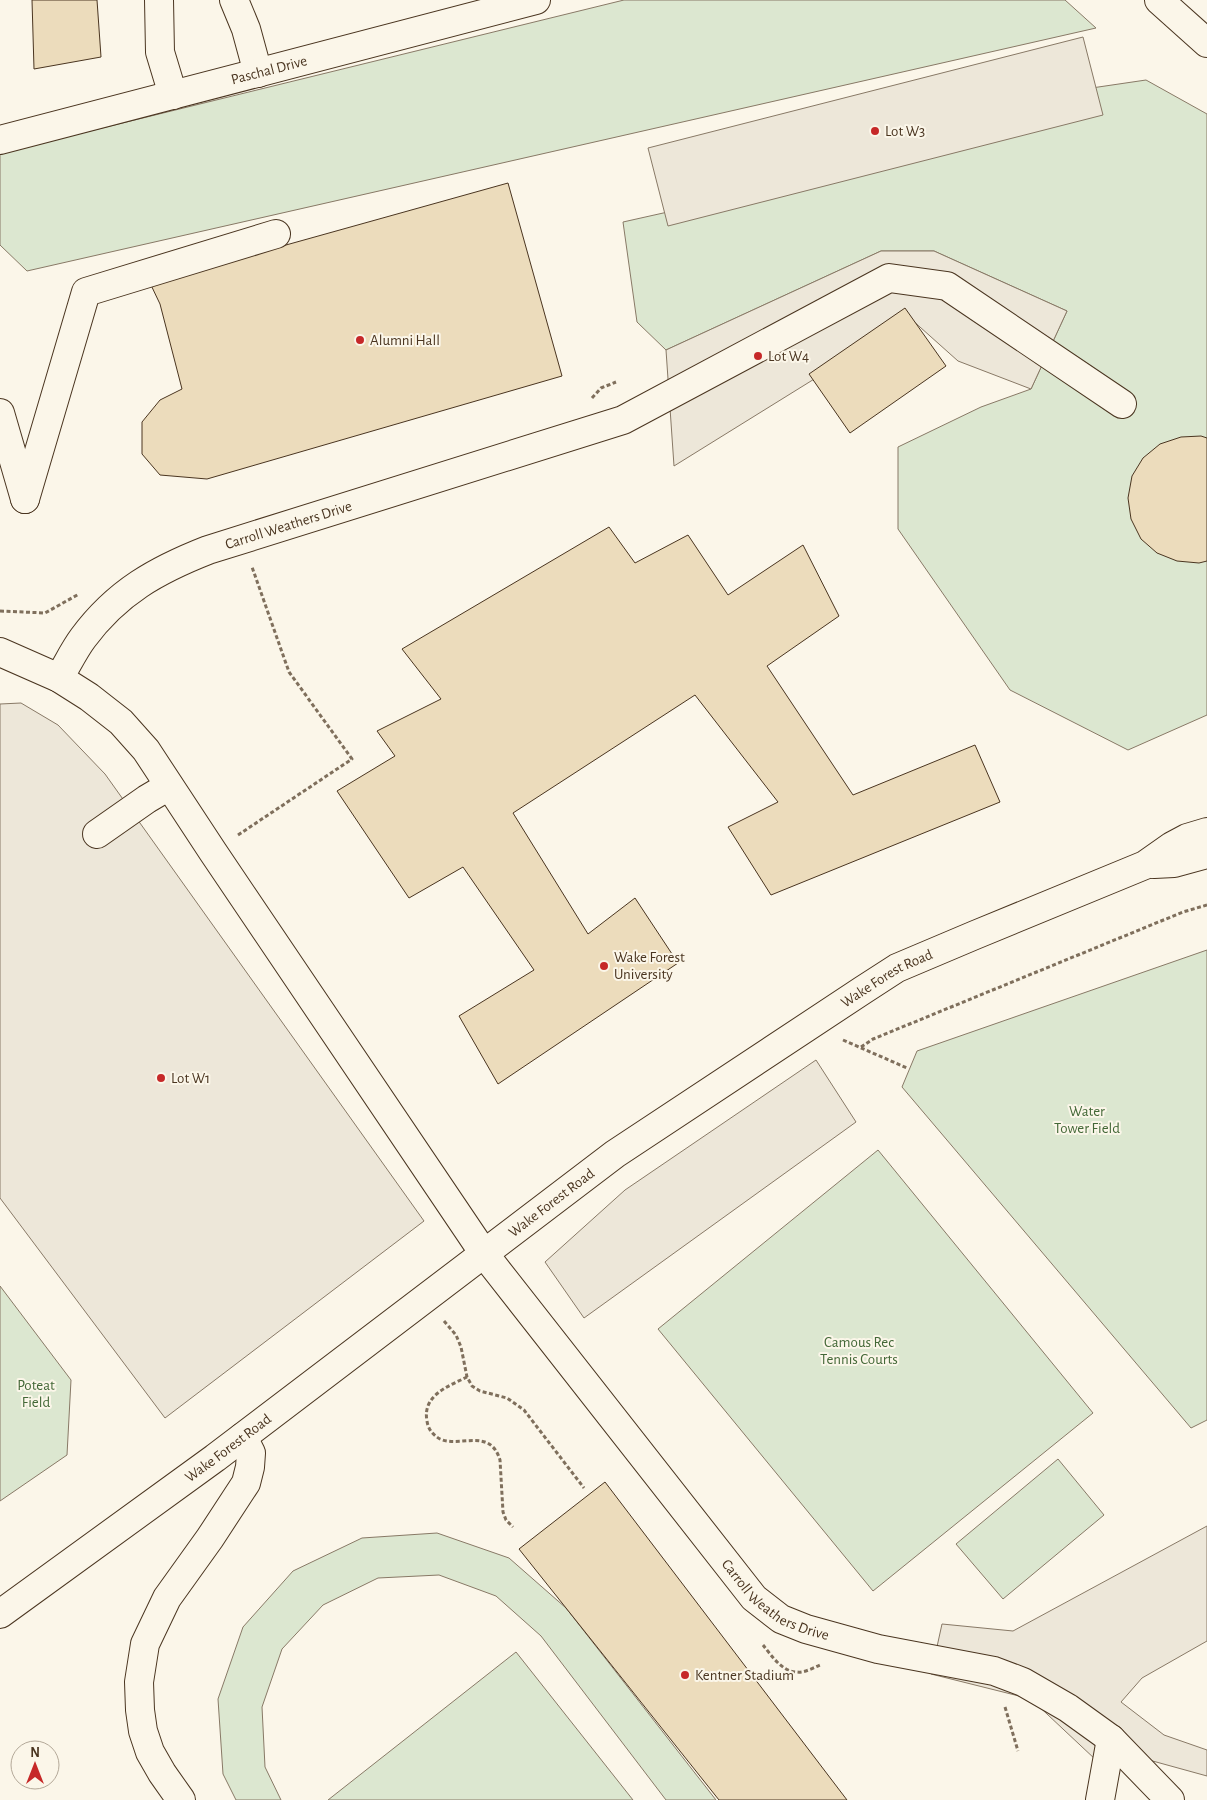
<svg xmlns="http://www.w3.org/2000/svg" width="1207" height="1800" font-family="'Alegreya Sans',sans-serif">
<rect width="100%" height="100%" fill="#fbf6e9"/>
<!-- green -->
<g fill="#dce7d0" stroke="#887966">
<path d="M624,0h441l31,28 -1069,243 -27,-26v-92z"/>
<path d="M1146,80l61,34v601l-79,35 -118,-60 -112,-161v-82l83,-40 50,-18 36,-78 -133,-60h-53l-215,99 -29,-28 -14,-100 286,-64 169,-68z"/>
<path d="M1207,950v470l-16,8 -289,-341 15,-36z"/>
<path d="M878,1150l215,263 -220,178 -215,-262z"/>
<path d="M0,1286l71,94 -4,75 -67,46z"/>
<path d="M1058,1459l46,56 -101,84 -47,-55z"/>
<path d="M437,1533l72,25 57,50 150,192h-50l-125,-164 -45,-40 -57,-21 -61,3 -55,27 -41,44 -20,58 3,60 16,33h-45l-13,-26 -5,-75 25,-72 50,-56 69,-33z"/>
<path d="M516,1652l117,148h-305z"/>
</g>
<!-- parking -->
<g fill="#ede7d9" stroke="#887966">
<path d="M1083,37l20,78 -435,111 -20,-78z"/>
<path d="M881,251h53l133,60 -36,78 -73,-28 -47,-42 -237,147 -8,-116z"/>
<path d="M21,703l37,22 47,49 319,447 -259,197 -165,-220v-494z"/>
<path d="M816,1060l40,62 -272,196 -39,-56 80,-72z"/>
<path d="M1207,1526v115l-65,37 -21,24 43,33 43,15v26l-58,-16h-53l-65,-61 -100,-25 11,-50 71,7z"/>
</g>
<!-- building -->
<g fill="#ecdcbc" stroke="#4a3520">
<path d="M32,0h65l4,57 -67,12z"/>
<path d="M508,183l54,193 -355,103 -47,-4 -18,-21v-32l18,-22 22,-11 -22,-85 -10,-21z"/>
<path d="M905,308l41,58 -96,67 -41,-59z"/>
<path d="M1201,436l6,2v123l-8,2 -22,-2 -20,-8 -16,-14 -10,-20 -3,-21 4,-22 11,-18 17,-14 21,-7z"/>
<path d="M609,527l26,36 53,-28 40,60 75,-50 36,71 -72,50 86,129 122,-50 25,57 -229,93 -43,-68 50,-25 -83,-107 -182,118 75,121 47,-36 43,65 -180,121 -39,-68 75,-46 -71,-103 -54,31 -72,-107 58,-35 -18,-25 64,-32 -39,-50z"/>
<path d="M605,1482l242,318h-128l-200,-251z"/>
</g>
<g fill="none" stroke-linecap="round" stroke-linejoin="round">
<defs>
<g id="minor">
<path d="M159,0l1,52 13,43"/>
<path d="M234,0l12,29 12,44"/>
<path id="s1" d="M0,140l536,-140"/>
<path d="M0,413l25,86"/>
<path d="M25,499l61,-207 190,-58"/>
<path id="s2" d="M0,652l59,26 30,19 32,25 25,28 67,102 272,403 269,343 27,21 25,10 72,20 116,22 29,11 45,26 43,31 59,61"/>
<path id="s3" d="M59,678c8,-13 15,-28 24,-40 34,-46 74,-68 125,-88l415,-130 266,-142 58,8 175,118"/>
<path d="M97,834l50,-35 22,-13"/>
<path d="M1154,864l20,-1 33,-9"/>
<path id="s4" d="M0,1614l215,-156 400,-304 248,-164 34,-22 78,-33 170,-70 27,-19 15,-8 20,-6"/>
<path d="M181,1800l-19,-27 -12,-21 -7,-21 -3,-21 -1,-28 6,-38 22,-46 43,-60 36,-55 4,-16 1,-14 -8,-16"/>
<path d="M1100,1800l11,-61"/>
</g>
<path id="major" d="M1159,0l48,43"/>
</defs>
<!-- minor casing -->
<use href="#minor" stroke="#4a3520" stroke-width="30"/>
<!-- major casing -->
<use href="#major" stroke="#4a3520" stroke-width="30"/>
<!-- path -->
<g stroke="#7f6f5c" stroke-width="3" stroke-dasharray="4 2.5" stroke-linecap="butt">
<path d="M592,398l9,-10 15,-6"/>
<path d="M0,611l45,2 34,-19"/>
<path d="M238,835l114,-76 -63,-87 -37,-105"/>
<path d="M843,1040l64,28"/>
<path d="M861,1047l12,-8 310,-127 24,-7"/>
<path d="M444,1321l12,14 5,12 6,30 5,9 8,5 27,7 17,12 60,78"/>
<path d="M467,1377c-18,9 -45,18 -40,44 1,8 6,14 13,18 20,9 50,-12 60,21l3,52 3,8 7,7"/>
<path d="M763,1645c8,10 19,27 34,27 7,1 16,-4 23,-7"/>
<path d="M1005,1707l13,44"/>
</g>
<!-- minor -->
<use href="#minor" stroke="#fbf6e9" stroke-width="28"/>
<!-- major -->
<use href="#major" stroke="#fbf6e9" stroke-width="28"/>
</g>
<!-- markers -->
<g fill="#c62828" stroke="#fbf6e9" stroke-width="2">
<circle cx="875" cy="131" r="5"/>
<circle cx="360" cy="340" r="5"/>
<circle cx="758" cy="356" r="5"/>
<circle cx="604" cy="966" r="5"/>
<circle cx="161" cy="1078" r="5"/>
<circle cx="685" cy="1675" r="5"/>
</g>
<g text-anchor="middle" dominant-baseline="central" stroke-width="4" stroke-linejoin="round" paint-order="stroke">
<!-- street labels -->
<g font-size="15" fill="#4a3520" stroke="#fbf6e9">
<text stroke="none"><textPath href="#s1" startOffset="278">Paschal Drive</textPath></text>
<text stroke="none"><textPath href="#s3" startOffset="286">Carroll Weathers Drive</textPath></text>
<text stroke="none"><textPath href="#s4" startOffset="1092">Wake Forest Road</textPath></text>
<text stroke="none"><textPath href="#s4" startOffset="688">Wake Forest Road</textPath></text>
<text stroke="none"><textPath href="#s4" startOffset="282">Wake Forest Road</textPath></text>
<text stroke="none"><textPath href="#s2" startOffset="1241">Carroll Weathers Drive</textPath></text>
</g>
<!-- poi labels -->
<g font-size="15" fill="#4a3520" stroke="#fbf6e9" text-anchor="start">
<text x="885" y="131">Lot W3</text>
<text x="370" y="340">Alumni Hall</text>
<text x="768" y="356">Lot W4</text>
<text x="614" y="957">Wake Forest<tspan x="614" dy="17">University</tspan></text>
<text x="171" y="1078">Lot W1</text>
<text x="695" y="1675">Kentner Stadium</text>
</g>
<!-- park labels -->
<g font-size="15" fill="#436837" stroke="#fbf6e9">
<text x="1087" y="1111">Water<tspan x="1087" dy="17">Tower Field</tspan></text>
<text x="859" y="1342">Camous Rec<tspan x="859" dy="17">Tennis Courts</tspan></text>
<text x="36" y="1385">Poteat<tspan x="36" dy="17">Field</tspan></text>
</g>
</g>
<!-- north arrow -->
<g transform="translate(35 1765)"><circle r="24" fill="#fbf6e9" stroke="#b4a999"/>
<path d="M0-4L9 19L0 12L-9 19Z" fill="#c62828"/>
<text y="-8" font-size="14" font-weight="bold" text-anchor="middle" fill="#4a3520">N</text>
</g>
</svg>
